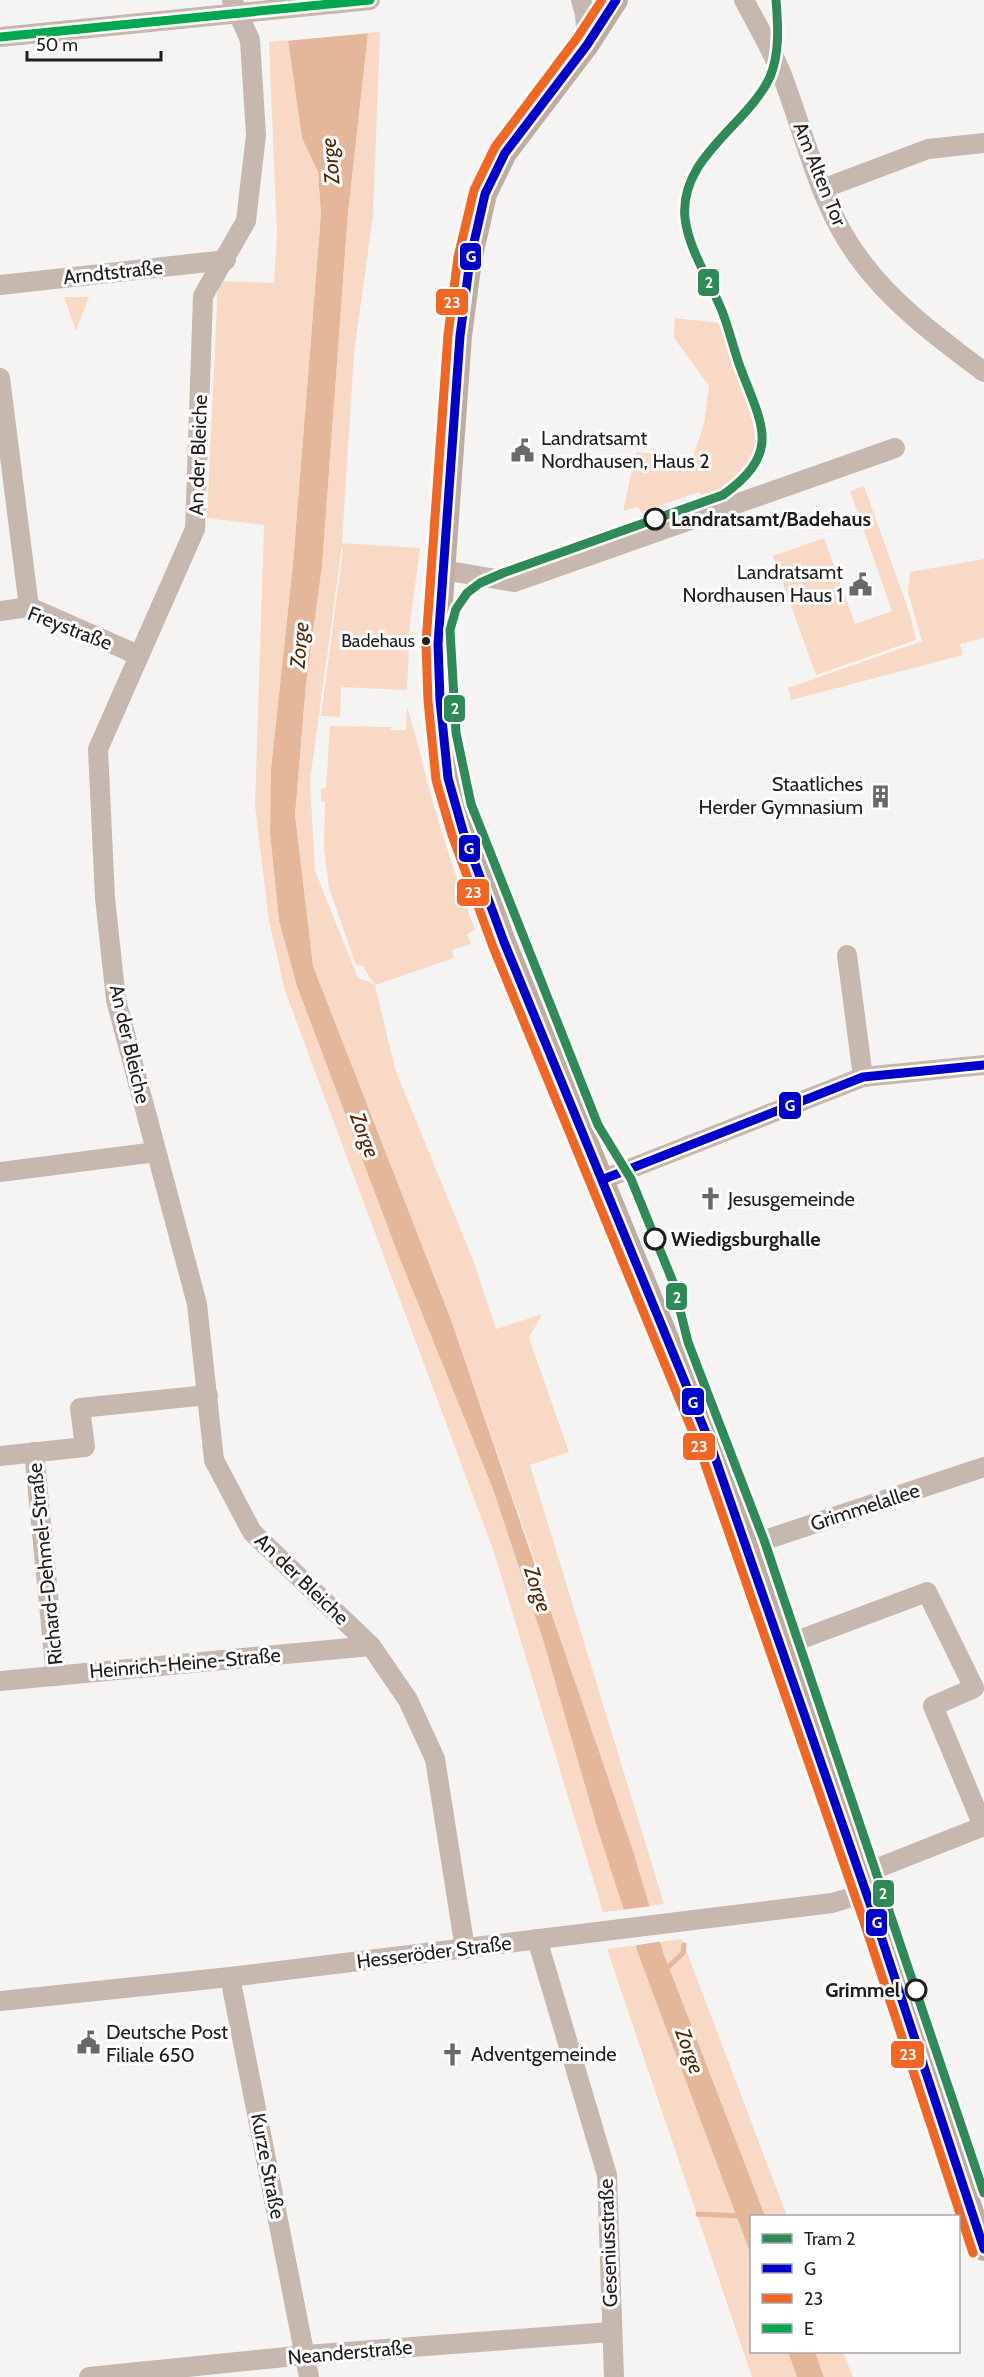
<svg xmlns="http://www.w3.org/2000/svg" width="984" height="2377" font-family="Cabin,sans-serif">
<rect width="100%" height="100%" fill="#f6f4f2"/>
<!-- green -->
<g fill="#f8d9c6">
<path d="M380,32l-7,184 -19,137 -12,190 78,5 -10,75 -3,67 -66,-3 -1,30 -19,-1 22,-166 -1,-5 -32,236 5,90 43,107 16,6 -11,-18 -7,-1 -27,-77 -5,-40 1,-46 -4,-1v-12l5,-1 4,-62 61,1v3h15l1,-23c11,33 16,62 26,95 12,43 27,86 42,128l-8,4 4,10 -19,6 2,8 -79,27 20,84 78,191 23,69 46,-15 -13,24 40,114 -39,13 134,439 -15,2 -118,-357 -80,-229 -138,-354 -18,-151 11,-132 16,-117 26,-353 20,-180z"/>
<path d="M288,40l14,98 16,34 3,42 -28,350 -22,205 -1,64 9,87 121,339 93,230 51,154 80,267 -21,2 -109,-360 -209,-561 -16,-70 -14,-115 9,-281 -57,-7 11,-237 56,2 3,-50 -8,-191z"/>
<path d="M64,297h25l-13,34z"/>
<path d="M675,318l45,5c23,62 79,146 -18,173l-3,-4 -58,20 -3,-5 -15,4 13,-59 57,4 11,-32 5,-38 -35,-48z"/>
<path d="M864,486l47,131 5,23 -100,35 -43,-119 51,-18 31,86 37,-13 -42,-120z"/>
<path d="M984,559v79l-24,6 3,11 -172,45 -3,-12 134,-47 -14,-48 2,-21z"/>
<path d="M681,1939l2,3 104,274h-22l-102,-264 -3,-10z"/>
<path d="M635,1945l116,310 1,97h36l9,25h-45l-145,-428z"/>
<path d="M815,2352h28l10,25h-29z"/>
</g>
<!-- water -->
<g fill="#e4b69a">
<path d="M286,0h66l16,33 -20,180 -26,353 -16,117 -11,132 18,151 138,354 182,531 30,101 102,264h-13l-1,39 -112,-299 -41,-126 -54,-187 -51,-154 -93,-230 -103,-273 -18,-66 -9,-87 1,-64 22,-205 28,-350 -3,-42 -16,-34 -14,-98z"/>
<path d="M788,2352h27l9,25h-27z"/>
</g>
<!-- pier -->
<g fill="#f6f4f2">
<path d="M283,0h72l16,33 -86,8z"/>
<path d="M652,1906l11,35 -31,5 -11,-36z"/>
</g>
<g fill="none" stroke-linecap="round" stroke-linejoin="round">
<!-- stream -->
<g stroke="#e4b69a" stroke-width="5">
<path d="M664,1971l19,-18 1,-8"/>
<path d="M698,2214l43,2"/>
</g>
<!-- minor -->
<g stroke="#c6b8af" stroke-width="20">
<path d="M232,0l18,40 6,95 -10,86 -43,75 -8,233 -97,220 7,149 11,102 81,304 17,156 38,72 119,114 37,54 27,59 30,190"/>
<path d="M581,0l4,14 2,31"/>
<path d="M744,0c13,25 29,51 39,78 23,60 37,128 76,180 32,45 81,81 125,114"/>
<path d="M0,37l370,-37"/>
<path d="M822,189l106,-40 56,-6"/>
<path d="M0,285l226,-25"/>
<path d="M0,378l29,229"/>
<path d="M443,570l71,12 381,-134"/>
<path d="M0,611l29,-4 109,48"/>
<path d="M847,955l16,122"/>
<path d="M0,1172l156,-20"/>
<path d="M604,1179l259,-102 121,-12"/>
<path d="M34,1452l22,224"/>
<path d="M0,1456l85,-9 -5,-39 128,-13"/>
<path d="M747,1546l237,-79"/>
<path d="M780,1647l147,-55 47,96 -41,18 50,120"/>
<path d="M0,1681l371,-35"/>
<path d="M860,1875l124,-49"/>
<path d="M537,1939l70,236 7,202"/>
<path d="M230,1977l79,400"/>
<path d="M0,2001l230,-24 602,-74 34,-10"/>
<path d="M89,2377l217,-22 305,-23"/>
</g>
<!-- major -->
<path stroke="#bfada2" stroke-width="24" d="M616,0l-29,45 -82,108 -20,41 -15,66 -10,76 -22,308 2,56 8,78 15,53 41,111 206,501 166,478 108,328"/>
<!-- tram -->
<path stroke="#bab3ae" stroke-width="1.5" d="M777,79l13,39"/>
<defs>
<g id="bus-1">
<path d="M616,0l-29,45 -82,108 -20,41 -15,66 -10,76 -22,308 2,56 8,78 15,53 41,111 206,501 166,478 108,328"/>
<path d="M604,1179l259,-102 121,-12"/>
</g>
<path id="bus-2" d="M602,0l-25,38 -82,109 -21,43 -16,67 -10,78 -22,308 2,58 8,79 16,55 41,112 206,500 166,478 108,328"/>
<path id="bus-3" d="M0,37l370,-37"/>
</defs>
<!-- bus-1 casing -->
<use href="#bus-1" stroke="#fff" stroke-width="14"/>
<!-- bus-2 casing -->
<use href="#bus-2" stroke="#fff" stroke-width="14"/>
<!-- bus-3 casing -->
<use href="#bus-3" stroke="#fff" stroke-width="14"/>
<!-- bus-1 -->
<use href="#bus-1" stroke="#0000cd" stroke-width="9"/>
<!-- bus-2 -->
<use href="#bus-2" stroke="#f26522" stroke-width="9"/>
<!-- bus-3 -->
<use href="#bus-3" stroke="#00a651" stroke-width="9"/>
<defs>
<path id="tram-1" d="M776,0c2,25 4,53 -6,77 -23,49 -91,80 -85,141 4,33 25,62 37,93 8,20 12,41 20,61 21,55 39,81 -19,123l-220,78 -23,10 -13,10 -11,16 -6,21 6,103 15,71 127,321 33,54 42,103 15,60 76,198 220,653"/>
</defs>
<!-- tram-1 casing -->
<use href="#tram-1" stroke="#fff" stroke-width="14"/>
<!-- tram-1 -->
<use href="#tram-1" stroke="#2e8b57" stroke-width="9"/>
</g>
<!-- icons -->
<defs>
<symbol id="civic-bare" viewBox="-9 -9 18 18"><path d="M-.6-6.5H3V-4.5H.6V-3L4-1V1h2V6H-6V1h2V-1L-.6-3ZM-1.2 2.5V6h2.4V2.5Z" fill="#6a6968" stroke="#fff" stroke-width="2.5" paint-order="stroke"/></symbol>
<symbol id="building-bare" viewBox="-9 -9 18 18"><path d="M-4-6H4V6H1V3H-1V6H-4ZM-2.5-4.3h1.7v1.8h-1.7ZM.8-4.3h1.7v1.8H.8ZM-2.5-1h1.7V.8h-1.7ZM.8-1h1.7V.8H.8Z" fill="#6a6968" stroke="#fff" stroke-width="2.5" paint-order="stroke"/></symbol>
<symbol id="church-bare" viewBox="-9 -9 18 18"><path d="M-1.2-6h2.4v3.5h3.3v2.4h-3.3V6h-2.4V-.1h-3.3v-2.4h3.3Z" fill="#6a6968" stroke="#fff" stroke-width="2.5" paint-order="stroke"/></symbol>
</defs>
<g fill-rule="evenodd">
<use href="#civic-bare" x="506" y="434" width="33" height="33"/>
<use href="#civic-bare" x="844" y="568" width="33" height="33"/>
<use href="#building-bare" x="864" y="780" width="33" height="33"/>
<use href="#church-bare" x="694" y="1182" width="33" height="33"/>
<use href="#civic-bare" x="72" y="2026" width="33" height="33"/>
<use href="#church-bare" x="436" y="2038" width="33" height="33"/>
</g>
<!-- markers -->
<g fill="#fff" stroke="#1f1e1d" stroke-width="3">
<circle cx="655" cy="519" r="10"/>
<circle cx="655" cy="1239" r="10"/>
<circle cx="916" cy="1990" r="10"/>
</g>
<circle fill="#1f1e1d" stroke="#fff" stroke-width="2" cx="426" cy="641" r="5"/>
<g text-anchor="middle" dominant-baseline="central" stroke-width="6" stroke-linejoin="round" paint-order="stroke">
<!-- bus labels -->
<g font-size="18" fill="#1f1e1d" stroke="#fff" text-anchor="end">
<text x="415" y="641">Badehaus</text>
</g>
<!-- street labels -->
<g font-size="20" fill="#1f1e1d" stroke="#fff">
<text transform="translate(820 174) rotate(68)">Am Alten Tor</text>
<text transform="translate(113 272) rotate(-6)">Arndtstraße</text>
<text transform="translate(198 455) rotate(-88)">An der Bleiche</text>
<text transform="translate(70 628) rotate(21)">Freystraße</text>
<text transform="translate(130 1044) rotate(77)">An der Bleiche</text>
<text transform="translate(865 1507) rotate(-18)">Grimmelallee</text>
<text transform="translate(45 1564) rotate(-96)">Richard-Dehmel-Straße</text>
<text transform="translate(302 1579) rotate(44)">An der Bleiche</text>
<text transform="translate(185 1663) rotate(-5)">Heinrich-Heine-Straße</text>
<text transform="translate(434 1952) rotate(-7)">Hesseröder Straße</text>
<text transform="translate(268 2166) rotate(79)">Kurze Straße</text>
<text transform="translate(608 2243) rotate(-92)">Geseniusstraße</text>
<text transform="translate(350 2352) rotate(-5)">Neanderstraße</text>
</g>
<!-- poi labels -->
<g font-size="20" fill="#1f1e1d" stroke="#fff" text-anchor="start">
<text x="541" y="438">Landratsamt<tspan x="541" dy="23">Nordhausen, Haus 2</tspan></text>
<text x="843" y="572" text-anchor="end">Landratsamt<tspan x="843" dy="23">Nordhausen Haus 1</tspan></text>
<text x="863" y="784" text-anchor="end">Staatliches<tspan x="863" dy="23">Herder Gymnasium</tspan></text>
<text x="728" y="1199">Jesusgemeinde</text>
<text x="106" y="2032">Deutsche Post<tspan x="106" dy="23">Filiale 650</tspan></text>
<text x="471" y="2054">Adventgemeinde</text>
</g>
<!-- stop labels -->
<g font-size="20" font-weight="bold" fill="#1f1e1d" stroke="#fff" text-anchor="start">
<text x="671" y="519">Landratsamt/Badehaus</text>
<text x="671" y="1239">Wiedigsburghalle</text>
<text x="900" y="1990" text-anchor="end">Grimmel</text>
</g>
<!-- water labels -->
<g font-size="21" font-style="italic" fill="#502707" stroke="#fff">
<text transform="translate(330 161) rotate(-95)">Zorge</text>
<text transform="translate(299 645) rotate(-85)">Zorge</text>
<text transform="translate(365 1135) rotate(69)">Zorge</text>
<text transform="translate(538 1589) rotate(72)">Zorge</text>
<text transform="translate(690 2051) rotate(70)">Zorge</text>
</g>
</g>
<g stroke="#fff" stroke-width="2">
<rect x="459" y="242" width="23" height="29" rx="6" fill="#0000cd"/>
<rect x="697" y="268" width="23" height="29" rx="6" fill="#2e8b57"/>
<rect x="435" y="288" width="34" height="28" rx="6" fill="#f26522"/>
<rect x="443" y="694" width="23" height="29" rx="6" fill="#2e8b57"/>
<rect x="458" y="834" width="23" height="29" rx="6" fill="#0000cd"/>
<rect x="456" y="878" width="34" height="29" rx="6" fill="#f26522"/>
<rect x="778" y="1091" width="24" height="29" rx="6" fill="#0000cd"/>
<rect x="665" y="1282" width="23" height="29" rx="6" fill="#2e8b57"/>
<rect x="681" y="1387" width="24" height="29" rx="6" fill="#0000cd"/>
<rect x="682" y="1432" width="34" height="29" rx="6" fill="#f26522"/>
<rect x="872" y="1879" width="23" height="29" rx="6" fill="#2e8b57"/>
<rect x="865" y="1908" width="23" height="29" rx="6" fill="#0000cd"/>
<rect x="890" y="2040" width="35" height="29" rx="6" fill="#f26522"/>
</g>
<g font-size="16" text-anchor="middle" font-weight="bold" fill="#fff">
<text x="471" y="262">G</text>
<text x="709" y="288">2</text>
<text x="452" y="308">23</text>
<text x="455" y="714">2</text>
<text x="469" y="854">G</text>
<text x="473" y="898">23</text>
<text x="790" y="1111">G</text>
<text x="677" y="1303">2</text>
<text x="693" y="1408">G</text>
<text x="699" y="1452">23</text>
<text x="883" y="1899">2</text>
<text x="877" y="1928">G</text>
<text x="908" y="2060">23</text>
</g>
<!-- legend -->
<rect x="750" y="2215" width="210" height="138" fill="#ffffff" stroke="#a5a5a5" stroke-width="1.5"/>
<rect x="762" y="2234" width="30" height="9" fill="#2e8b57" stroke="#a5a5a5" stroke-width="1.5"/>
<text x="804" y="2245" font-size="18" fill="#1f1e1d">Tram 2</text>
<rect x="762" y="2264" width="30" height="9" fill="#0000cd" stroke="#a5a5a5" stroke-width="1.5"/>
<text x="804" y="2275" font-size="18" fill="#1f1e1d">G</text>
<rect x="762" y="2294" width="30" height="9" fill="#f26522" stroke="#a5a5a5" stroke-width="1.5"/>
<text x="804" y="2305" font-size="18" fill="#1f1e1d">23</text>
<rect x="762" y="2324" width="30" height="9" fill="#00a651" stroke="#a5a5a5" stroke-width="1.5"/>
<text x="804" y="2335" font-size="18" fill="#1f1e1d">E</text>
<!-- scale -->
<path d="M27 51v9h134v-9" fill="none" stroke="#1f1e1d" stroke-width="3"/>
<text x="36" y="51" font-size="18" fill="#1f1e1d" stroke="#ffffff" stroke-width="4.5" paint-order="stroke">50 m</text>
</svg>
